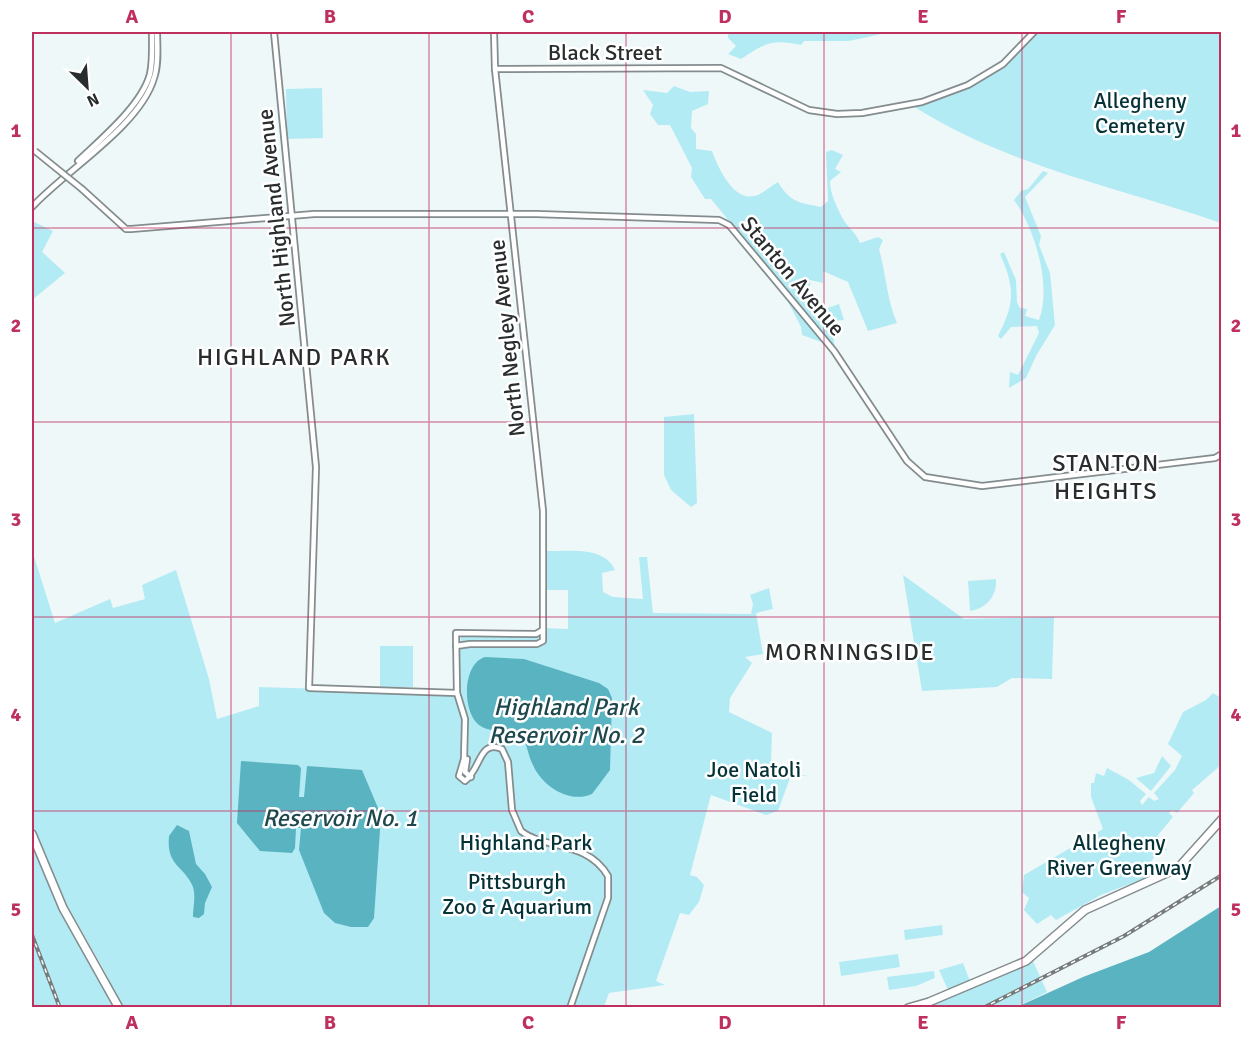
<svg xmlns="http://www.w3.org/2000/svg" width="1253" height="1039" font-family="Signika,sans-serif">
<rect width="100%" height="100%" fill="#eff8f9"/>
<!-- green -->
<g fill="#b3ebf4">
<path d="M728,32h163l-42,9h-45l-3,4c-30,-6 -35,-2 -60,14l-13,-5 8,-8 -8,-8z"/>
<path d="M1038,32h183v191c-103,-36 -214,-57 -308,-117 51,-10 91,-35 125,-74z"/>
<path d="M674,86l16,6 19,-1 -1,13 -16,7 -1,17 5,6v15l16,2c6,16 21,50 42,45 7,-1 17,-10 24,-14 13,21 20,20 43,25l7,-6 -2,-49 6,-2 11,5 -8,14 6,3 -11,9c0,12 7,27 13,38 5,9 13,13 17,24l18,-6 5,3 -4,9c7,25 8,51 18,74l-29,8 -20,-49 -25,-11v12l-13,-3v15l9,16 20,-7 5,16 -14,1 5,26 -33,-12 -1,-8 -24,-47 -66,-81h-6l-14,-22 1,-9 -22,-43h-12l-8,-11 3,-9 -10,-15 24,3z"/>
<path d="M322,88l1,50 -36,1 -1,-50z"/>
<path d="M1043,171l5,2 -23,24 16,39 -2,9 11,28 5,52 -19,31 -10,22 -17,10 1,-16 8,3 21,-42 -2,-7 -26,1 -10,12 -3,-3c17,-33 17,-48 2,-82l4,-2 12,28 1,22 3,6 7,1 -2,7 14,4c13,-34 -4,-91 -25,-120l7,-9 7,-2z"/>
<path d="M32,221l21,10 -11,21 23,21 -33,27z"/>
<path d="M694,414l3,89 -6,4 -20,-17 -7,-15v-58z"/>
<path d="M32,550l23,73 55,-24 3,9 32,-9 -3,-14 34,-15 33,109 8,40 42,-13v-19l197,6v-47l70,-3h-65v-8h77l1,7 3,1 1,-15 25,1v-39h-25v-39c23,1 61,-6 72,19l-13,3 1,19 10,5 30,2 -4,-42h8l6,56 98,1 2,-10 -3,-9 19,-7 4,21 -17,4 7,41 -18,3 7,6 -22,35 -1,14 43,21 -1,30 5,3 13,-1 2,8 18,3 -18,-1 -13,36 -12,4 -55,-20 -21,80 7,2 7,8 -5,17 -10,13 -9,-2 -24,68 9,4 -56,8 -5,14h-483l-16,-35 -49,-86 -24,-60z"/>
<path d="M903,575l61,44 90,-2 -2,62 -40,-1 -15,9 -75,4z"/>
<path d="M996,579c1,17 -9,29 -26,32l-2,-30z"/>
<rect x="380" y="646" width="33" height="41"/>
<path d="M1213,693l8,5v67l-29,25 2,3 -17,20 -5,-3 -3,3 4,4 -15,18 9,15 -11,4 -11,17 3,6 -47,18 -45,25 -5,-5 -14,9 -13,-14 5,-12 -7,-6 2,-17 79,-46 -12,-32v-14h3l2,-10 8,3 3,-8 22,12 17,14 -6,7 2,4 7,-8 5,4 5,-2 -5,-6 21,-23 7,-14 -14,-12 15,-32 23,-12z"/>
<path d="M1162,756l9,10 -20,25 -15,-13 18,-5z"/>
<path d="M32,844l28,65 55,98h-83z"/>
<path d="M942,925l1,10 -38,5 -1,-10z"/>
<path d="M898,954l2,13 -59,9 -2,-14z"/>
<path d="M1033,961l14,31 -30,15 -90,1z"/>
<path d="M963,963l7,18 -22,9 -9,-20z"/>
<path d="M934,971l1,7 -19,8 -27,4 -2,-13z"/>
</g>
<!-- water -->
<g fill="#59b3c0">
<path d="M485,657l39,2 75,24 9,6 4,9 -2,72 -18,24c-23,10 -50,-8 -59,-29 -5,-9 -5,-19 -11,-28 -13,-10 -30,-2 -43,-12 -17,-13 -17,-61 6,-68z"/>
<path d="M241,761l57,4 3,3 -2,29h5l3,-31 55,4 19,45 -7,103 -6,9h-17l-16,-4 -11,-10 -25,-63 2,-22h-5l-1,20 -3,5 -32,-2 -23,-28z"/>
<path d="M177,825l12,6 7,33 9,10 7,13 -7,16 -1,11 -5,4 -6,-1c0,-10 3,-20 0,-30 -8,-21 -27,-20 -24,-51z"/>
<path d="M1221,906v101h-204l66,-30 66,-25z"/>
</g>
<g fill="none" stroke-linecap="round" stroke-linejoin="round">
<defs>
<g id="tertiary">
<path d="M495,69l226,-1 88,42 28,4 25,-1 60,-11 46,-17 35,-21 31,-32"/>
<path d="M82,189l44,40h5l183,-15h222l183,6 10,5 105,126 73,110 18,16 57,9 233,-28 7,-4"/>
</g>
<g id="secondary">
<path d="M274,32l42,435 -7,221 148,5"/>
<path d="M78,161c23,-22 64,-56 72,-87 3,-13 2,-29 2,-42"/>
<path d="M32,207c34,-37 108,-81 122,-129 5,-14 3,-32 3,-46"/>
<path d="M543,630l-7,4 -80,-1 1,60 8,26 -1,40 -5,17 6,5c16,-12 14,-42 37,-32l6,13 4,48 9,21c24,19 66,9 87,45v22l-38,110"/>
<path d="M456,646l14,-2h67l6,-3v-130l-48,-442 -1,-37"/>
<path d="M467,759l-2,13 6,5"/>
</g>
<g id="trunk">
<path d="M32,834l31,74 56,100"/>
<path d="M908,1008l21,-6 97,-41 59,-51 93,-42 44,-49"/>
</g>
</defs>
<!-- tertiary casing -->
<use href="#tertiary" stroke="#848c8d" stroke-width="8"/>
<!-- secondary casing -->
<use href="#secondary" stroke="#848c8d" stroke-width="8"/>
<!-- trunk casing -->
<use href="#trunk" stroke="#848c8d" stroke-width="10"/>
<!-- tertiary -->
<use href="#tertiary" stroke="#fff" stroke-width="4.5"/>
<!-- secondary -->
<use href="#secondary" stroke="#fff" stroke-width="4.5"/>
<!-- trunk -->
<use href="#trunk" stroke="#fff" stroke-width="7"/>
<defs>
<g id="rail">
<path d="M32,935l28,73"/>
<path d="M983,1008l141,-72 98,-61"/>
</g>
</defs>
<!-- rail casing -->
<use href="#rail" stroke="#767b7c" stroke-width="4"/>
<!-- rail -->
<use href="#rail" stroke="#fff" stroke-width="1.5" stroke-dasharray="4.5" stroke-linecap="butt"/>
<defs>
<path id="tertiary-bridge" d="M35,151l47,38"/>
</defs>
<!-- tertiary-bridge casing -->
<use href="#tertiary-bridge" stroke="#848c8d" stroke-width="8" stroke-linecap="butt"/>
<!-- tertiary-bridge -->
<use href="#tertiary-bridge" stroke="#fff" stroke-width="4.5"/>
</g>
<!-- grid -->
<path fill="none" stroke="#be305d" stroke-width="1.5" stroke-opacity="0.55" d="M231,32v976M429,32v976M626,32v976M824,32v976M1022,32v976M32,228h1190M32,422h1190M32,617h1190M32,811h1190"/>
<g text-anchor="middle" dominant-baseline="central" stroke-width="5" stroke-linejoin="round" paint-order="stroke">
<!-- street labels -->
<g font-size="22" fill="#2a2d2e" stroke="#fff">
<text x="605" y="52">Black Street</text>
<text transform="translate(276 218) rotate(-96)">North Highland Avenue</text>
<text transform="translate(793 276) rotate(50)">Stanton Avenue</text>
<text transform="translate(507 338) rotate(-96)">North Negley Avenue</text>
</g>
<!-- park labels -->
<g font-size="22" fill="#043237" stroke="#fff">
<text x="1140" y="100">Allegheny<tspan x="1140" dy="25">Cemetery</tspan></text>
<text x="754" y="769">Joe Natoli<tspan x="754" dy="25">Field</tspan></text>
<text x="526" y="842">Highland Park</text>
<text x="1119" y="842">Allegheny<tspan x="1119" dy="25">River Greenway</tspan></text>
<text x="517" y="881">Pittsburgh<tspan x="517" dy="25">Zoo &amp; Aquarium</tspan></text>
</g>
<!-- neighbourhood labels -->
<g font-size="24" letter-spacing="1.5" fill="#2a2d2e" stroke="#fff">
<text x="294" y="357">HIGHLAND PARK</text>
<text x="1106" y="463">STANTON<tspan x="1106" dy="28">HEIGHTS</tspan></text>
<text x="850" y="652">MORNINGSIDE</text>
</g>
<!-- water labels -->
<g font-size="24" font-style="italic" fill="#1e484e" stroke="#fff">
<text x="566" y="707">Highland Park<tspan x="566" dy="28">Reservoir No. 2</tspan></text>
<text x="340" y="818">Reservoir No. 1</text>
</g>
</g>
<!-- border -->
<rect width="1253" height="1039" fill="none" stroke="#ffffff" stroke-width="66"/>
<!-- north arrow -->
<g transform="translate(87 87) rotate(155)" stroke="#ffffff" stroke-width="4.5" paint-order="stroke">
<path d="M0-4.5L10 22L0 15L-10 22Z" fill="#2a2d2e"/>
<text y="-9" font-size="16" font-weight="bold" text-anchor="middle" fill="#2a2d2e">N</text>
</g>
<rect x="33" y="33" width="1187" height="973" fill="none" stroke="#be305d" stroke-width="2"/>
<g font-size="20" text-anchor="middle" font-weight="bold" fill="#be305d">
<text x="132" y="23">A</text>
<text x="330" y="23">B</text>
<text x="528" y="23">C</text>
<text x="725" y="23">D</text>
<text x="923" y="23">E</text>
<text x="1121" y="23">F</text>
<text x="16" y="137">1</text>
<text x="1236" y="137">1</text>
<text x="16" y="332">2</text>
<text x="1236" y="332">2</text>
<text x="16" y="526">3</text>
<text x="1236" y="526">3</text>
<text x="16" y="721">4</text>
<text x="1236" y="721">4</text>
<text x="16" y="916">5</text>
<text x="1236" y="916">5</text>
<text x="132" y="1029">A</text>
<text x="330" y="1029">B</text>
<text x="528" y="1029">C</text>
<text x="725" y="1029">D</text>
<text x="923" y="1029">E</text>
<text x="1121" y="1029">F</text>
</g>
</svg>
